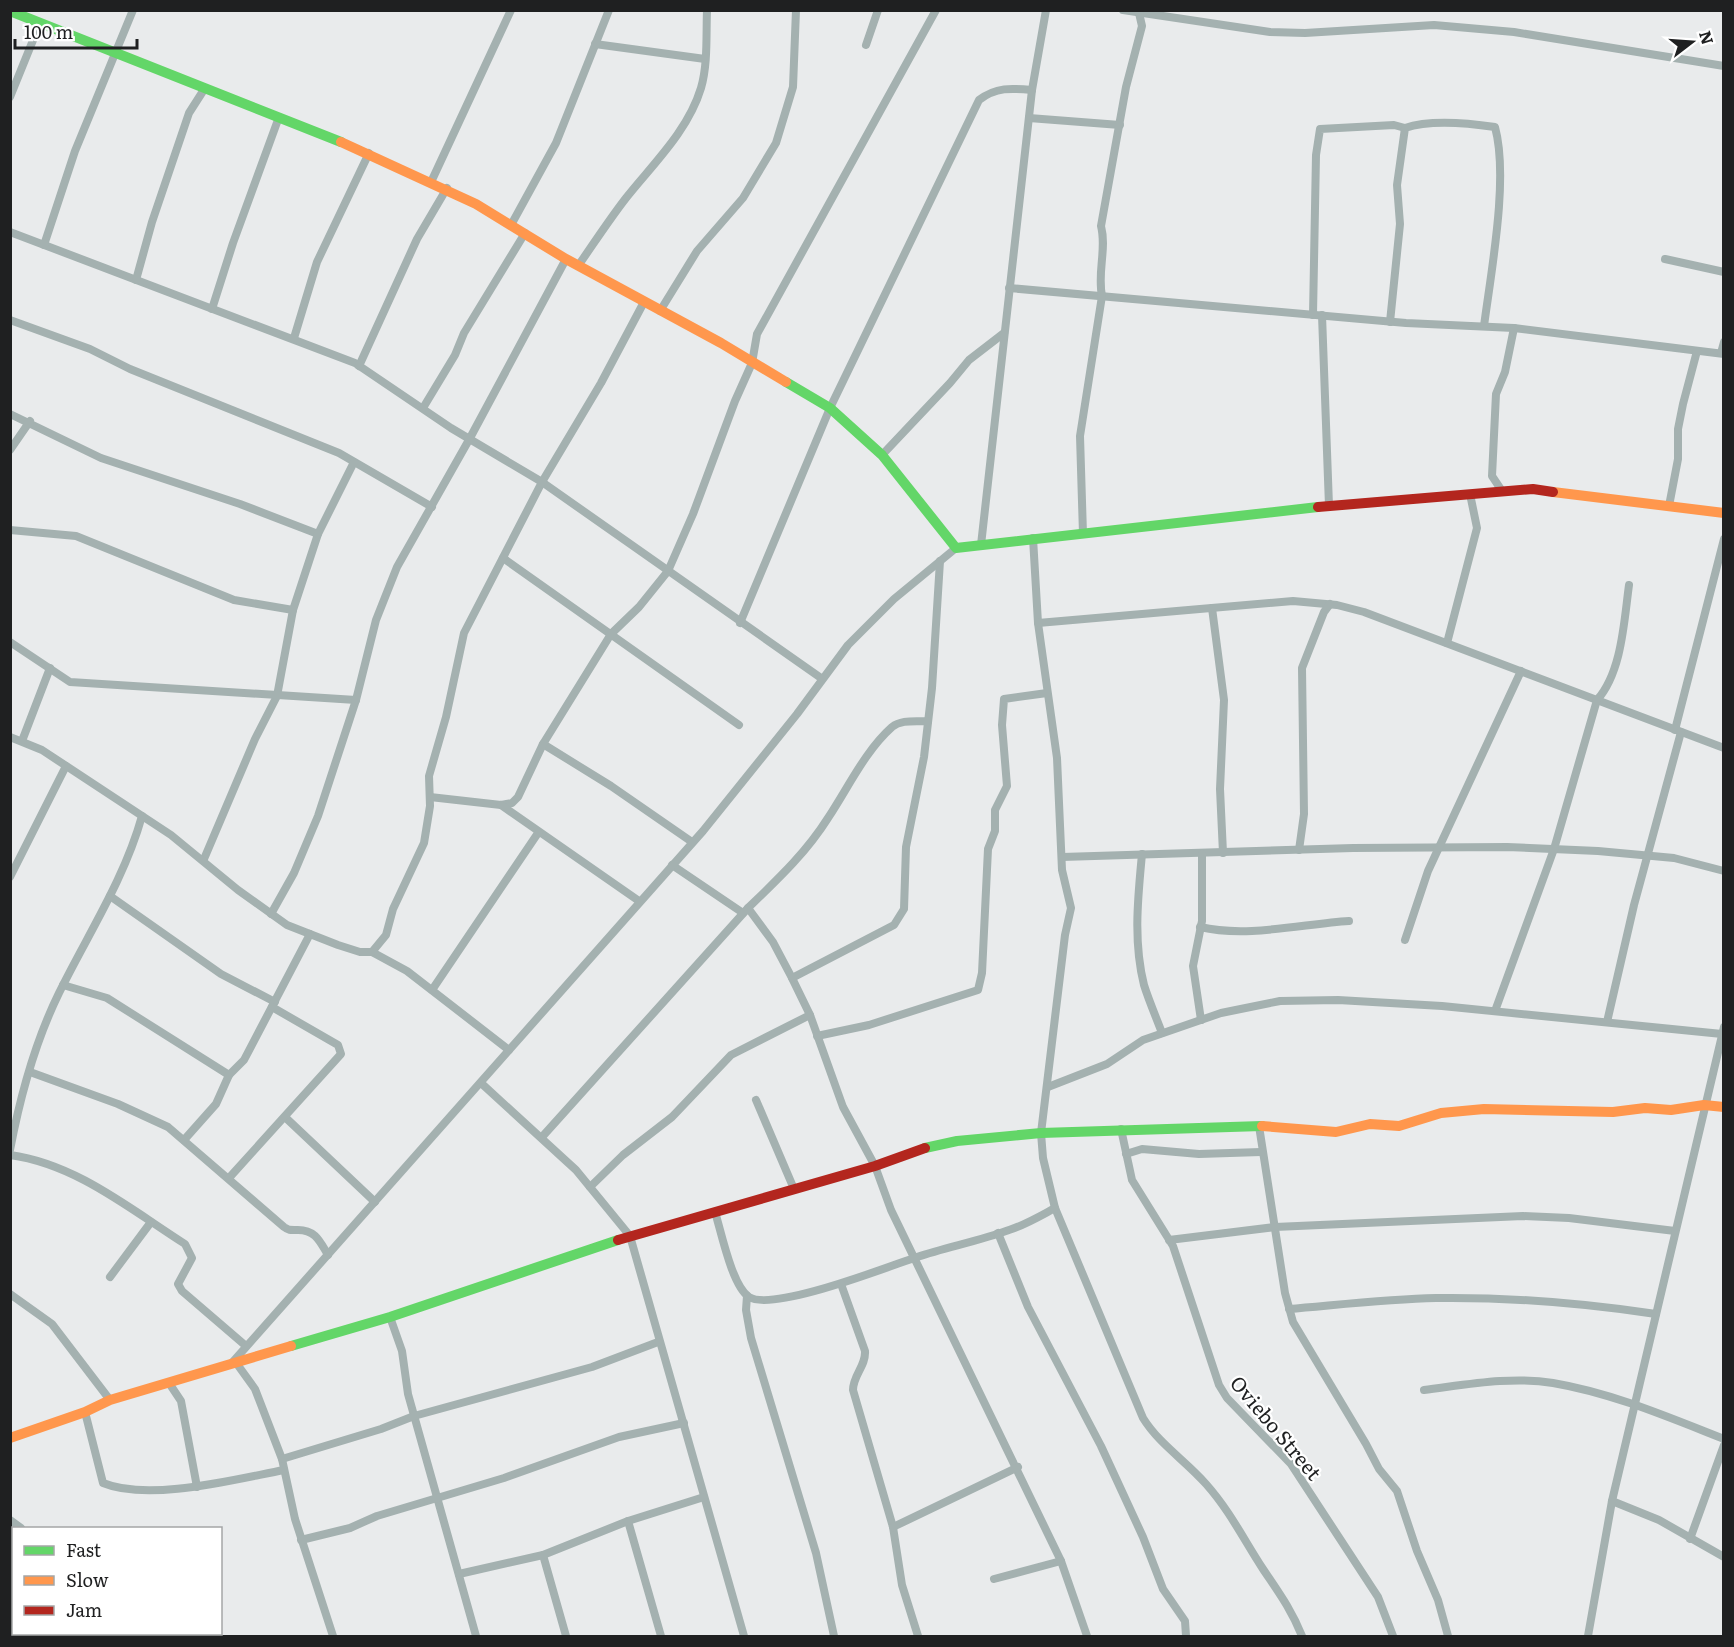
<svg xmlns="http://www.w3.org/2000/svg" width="1734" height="1647" font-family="Literata,serif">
<rect width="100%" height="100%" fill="#e9ebec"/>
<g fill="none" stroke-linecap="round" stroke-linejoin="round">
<!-- street -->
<g stroke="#a4b1b0" stroke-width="8">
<path d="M1123,10l147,22 35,1 129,-8 80,7 210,34"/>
<path d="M595,44l110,15"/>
<path d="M866,45l12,-35"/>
<path d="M10,97l30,-74"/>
<path d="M1029,118l91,7"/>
<path d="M432,180l79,-170"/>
<path d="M511,225l45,-82 53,-133"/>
<path d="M10,232l345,131 96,65 91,54 279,196"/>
<path d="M44,245l31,-94 58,-141"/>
<path d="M1665,259l59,13"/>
<path d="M578,266c16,-23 31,-46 48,-68 27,-34 62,-67 75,-110 7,-24 5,-52 6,-78"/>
<path d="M136,280l16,-58 37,-109 16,-25"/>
<path d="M1009,288l397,35 108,5 210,26"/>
<path d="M212,309l21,-66 46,-126"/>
<path d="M660,311l37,-60 46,-53 33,-55 17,-56 3,-77"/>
<path d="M1313,315l3,-160 4,-26 74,-4 11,3"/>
<path d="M1322,315l7,191"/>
<path d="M10,320l80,29 40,20 209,84 93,54"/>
<path d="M1390,322l10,-98 -3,-39 8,-57c26,-9 63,-5 90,-1 14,51 -4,145 -11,199"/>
<path d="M294,338l23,-76 52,-109"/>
<path d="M1721,353l3,-11"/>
<path d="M359,366l58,-127 30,-51"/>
<path d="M423,408l32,-53 9,-22 61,-100"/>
<path d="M10,414l91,44 139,46 78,30 -25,76 -16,86 -22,43 -51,120"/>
<path d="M10,450l20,-29"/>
<path d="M882,455l68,-72 19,-23 35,-27"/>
<path d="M1502,491l-10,-15 4,-82 9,-22 9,-44"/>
<path d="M1669,506l9,-47v-30l5,-25 14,-53"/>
<path d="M10,530l66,6 158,64 59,10"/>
<path d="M318,534l36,-72"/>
<path d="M1083,534l-3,-98 22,-140c-5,-24 5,-47 -1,-70l25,-139 16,-61 -3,-13"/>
<path d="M1033,538l5,85 19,135 5,112 9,38 -6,27 -24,198 2,25 12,50 88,210c16,26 43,43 63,66 24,27 38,56 57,85 16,24 28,40 39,67"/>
<path d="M981,545l51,-455 14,-80"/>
<path d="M503,558l236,167"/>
<path d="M940,561l-8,127 -8,69 -18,90 -2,62 -10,16 -102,53 18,37 33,92 32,59 16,44 170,351 26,75"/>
<path d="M1212,608l12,92 -4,89 3,64"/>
<path d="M740,623l90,-215 149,-308c17,-13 32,-12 53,-10"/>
<path d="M1038,623l255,-22 44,4 27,7 360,136"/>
<path d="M10,642l60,40 286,18"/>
<path d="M1447,643l30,-115 -7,-34"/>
<path d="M1675,730l49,-191"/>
<path d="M10,737l32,13 129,85 67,55 49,35 51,20 22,7h12l35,19 102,79"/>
<path d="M22,741l28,-73"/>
<path d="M543,744l68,42 81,56"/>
<path d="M430,797l71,8 11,-2 6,-6 25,-53 68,-110 28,-27 29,-36 25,-57 42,-113 17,-38 5,-29 179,-324"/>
<path d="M501,805l138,96"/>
<path d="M1299,850l5,-36 -2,-146 22,-56 6,-8"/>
<path d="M1142,854c-4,43 -9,87 2,131 5,16 12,32 18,48"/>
<path d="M1062,857l291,-9 154,-1 91,4 76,7 50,13"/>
<path d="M672,865l71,48"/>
<path d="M10,877l56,-111"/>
<path d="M110,896l111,78 54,28"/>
<path d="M748,908c29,-28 58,-55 80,-90 20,-30 37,-67 64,-91 10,-8 24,-5 36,-6"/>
<path d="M271,914l23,-41 24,-57 38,-116 20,-80 21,-53 73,-129 96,-179"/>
<path d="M1200,927c47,11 102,-3 149,-6"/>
<path d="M1405,940l23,-69 93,-200"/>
<path d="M372,952l14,-17 7,-26 31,-66 6,-37 -1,-30 17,-59 18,-84 78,-151 59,-99 43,-81"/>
<path d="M63,985l44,13 122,77"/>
<path d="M432,990l106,-157"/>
<path d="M1495,1011l59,-162 43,-149c25,-28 27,-79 32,-115"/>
<path d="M1201,1020l-8,-54 9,-45v-67"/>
<path d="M1607,1022l27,-117 47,-173"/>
<path d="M817,1036l52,-11 109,-35 4,-17 6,-124 7,-18v-21l12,-24 -5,-61 2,-26 43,-6"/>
<path d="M30,1072l88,32 50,23 116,100c5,4 8,3 14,3 18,0 22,12 30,25"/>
<path d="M481,1083l95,87 54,66 114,400"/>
<path d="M1048,1087l59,-23 36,-24 78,-27 59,-12 58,-1 104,6 280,28"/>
<path d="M756,1100l38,89"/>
<path d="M286,1118l89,84"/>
<path d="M1259,1126l26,167 8,29 73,122 13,25 18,22 20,60 21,49 10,36"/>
<path d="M1121,1129l11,51 41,66 46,139 8,13 64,66 87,133 15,39"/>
<path d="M542,1137l206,-229 25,34 19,36"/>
<path d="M184,1140l32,-36 13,-29 15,-15 66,-126"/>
<path d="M10,1150c10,-53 25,-108 49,-157 29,-59 65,-113 83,-177"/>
<path d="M1126,1154l16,-5 57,5 62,-2"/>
<path d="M10,1155c66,9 120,54 175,89l7,14 -14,26 4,7 64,55"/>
<path d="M229,1178l112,-124 -3,-9 -66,-38"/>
<path d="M590,1187l33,-32 49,-38 59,-62 79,-40"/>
<path d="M715,1212c6,19 17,74 34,85 24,15 138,-30 168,-40 30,-10 62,-16 92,-27 16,-5 31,-14 46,-22"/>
<path d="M998,1233l30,74 73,139 42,91 20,52 22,32 1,15"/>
<path d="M1169,1240l106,-13 248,-11 46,2 106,13"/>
<path d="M110,1277l41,-55"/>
<path d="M841,1284l24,67c1,15 -12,24 -12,39l40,137 9,58 16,51"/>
<path d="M10,1294l42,30 58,76"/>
<path d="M747,1296l-1,14 5,28 65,215 18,83"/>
<path d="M1289,1309c48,-4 98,-10 147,-11 74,-1 147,5 220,16"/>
<path d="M390,1317l12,34 6,43 68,242"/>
<path d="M231,1364l472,-533 94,-117 51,-69 46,-46 62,-51"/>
<path d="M237,1364l18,25 27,70 13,60 38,117"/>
<path d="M169,1383l12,18 16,86"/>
<path d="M1424,1390c41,-5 87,-14 129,-7 59,10 115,34 171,56"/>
<path d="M85,1412l18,71c46,19 133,-4 181,-13"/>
<path d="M282,1459l99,-30 33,-13 178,-49 66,-25"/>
<path d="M1612,1501l47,19 65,37"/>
<path d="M10,1520l11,8"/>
<path d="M628,1521l33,115"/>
<path d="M893,1527l125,-60"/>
<path d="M1690,1539l34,-94"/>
<path d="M301,1540l49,-12 27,-12 127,-38 115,-41 65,-14"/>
<path d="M543,1555l23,81"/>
<path d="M459,1574l84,-19 85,-34 76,-24"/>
<path d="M994,1579l67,-18"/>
<path d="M172,1634l7,2"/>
<path d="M129,1636l2,-2"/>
<path d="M1588,1636l24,-135 112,-474"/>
</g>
<!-- fast -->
<g stroke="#63d668" stroke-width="10">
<path d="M10,11l331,131"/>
<path d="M786,382l44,26 52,47 74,93 362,-41"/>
<path d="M925,1148l32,-7 84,-8 221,-7"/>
<path d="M291,1346l99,-29 228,-77"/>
</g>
<!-- slow -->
<g stroke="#ff974d" stroke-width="10">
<path d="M341,142l135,62 90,55 155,84 65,39"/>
<path d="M1553,492l171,21"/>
<path d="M1262,1126l74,6 34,-8 29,2 42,-13 43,-4 129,3 32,-4 26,2 33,-5 20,2"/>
<path d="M10,1438l75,-26 25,-12 181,-54"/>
</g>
<!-- jam -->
<g stroke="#b3261e" stroke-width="10">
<path d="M1318,507l215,-18 20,3"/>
<path d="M618,1240l257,-74 50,-18"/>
</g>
</g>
<g text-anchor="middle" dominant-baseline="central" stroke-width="4.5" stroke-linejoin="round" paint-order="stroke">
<!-- street labels -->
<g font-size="20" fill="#1f2021" stroke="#fff">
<text transform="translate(1277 1427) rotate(50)">Oviebo Street</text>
</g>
</g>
<!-- border -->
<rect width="1734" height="1647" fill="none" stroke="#1f2021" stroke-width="24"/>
<!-- legend -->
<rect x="12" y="1527" width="210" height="108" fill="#ffffff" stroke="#a5a6a6" stroke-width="1.5"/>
<rect x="24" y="1546" width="30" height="9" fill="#63d668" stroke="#a5a6a6" stroke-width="1.5"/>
<text x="66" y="1557" font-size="18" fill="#1f2021">Fast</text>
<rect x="24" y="1576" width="30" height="9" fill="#ff974d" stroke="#a5a6a6" stroke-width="1.5"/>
<text x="66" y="1587" font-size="18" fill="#1f2021">Slow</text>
<rect x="24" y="1606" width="30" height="9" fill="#b3261e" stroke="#a5a6a6" stroke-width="1.5"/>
<text x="66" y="1617" font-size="18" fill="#1f2021">Jam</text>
<!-- north arrow -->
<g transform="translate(1692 42) rotate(73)" stroke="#ffffff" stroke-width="4.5" paint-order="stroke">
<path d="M0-4.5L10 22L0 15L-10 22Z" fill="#1f2021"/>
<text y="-9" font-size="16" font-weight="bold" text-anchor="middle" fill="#1f2021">N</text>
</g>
<!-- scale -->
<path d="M15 39v9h122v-9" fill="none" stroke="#1f2021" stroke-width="3"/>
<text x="24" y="39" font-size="18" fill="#1f2021" stroke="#ffffff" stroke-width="4.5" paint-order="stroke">100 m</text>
</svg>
